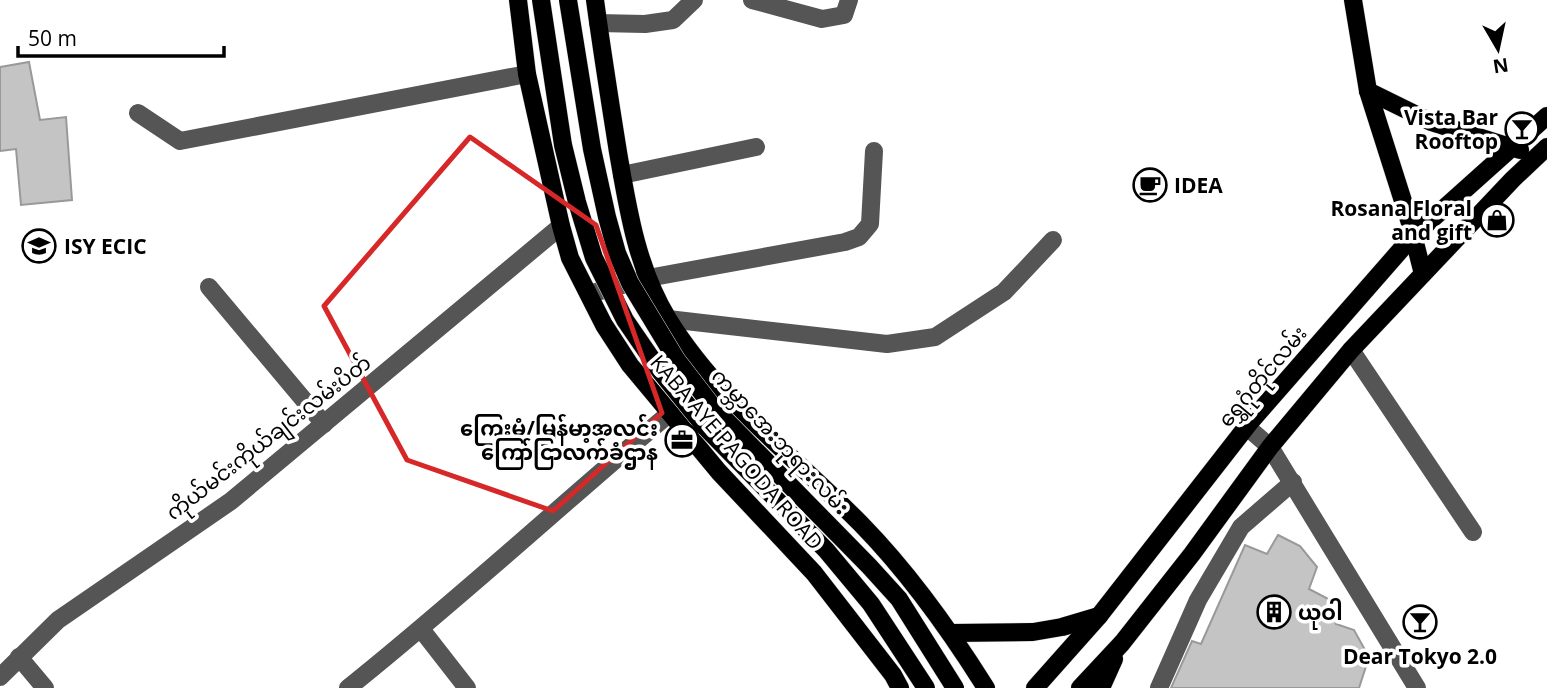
<svg xmlns="http://www.w3.org/2000/svg" width="1547" height="688" font-family="'Open Sans','Noto Sans Myanmar',sans-serif">
<rect width="100%" height="100%" fill="#fff"/>
<!-- building -->
<g fill="#c4c4c4" stroke="#999" stroke-width="2">
<path d="M29,62l11,58 26,-3 6,83 -51,5 -5,-56 -16,2v-84z"/>
<path d="M1278,535l22,11 17,21 -8,22 23,12 4,23 18,6 15,27 -10,31h-188l21,-47 9,3 44,-99 22,9z"/>
</g>
<g fill="none" stroke-linecap="round" stroke-linejoin="round">
<defs>
<g id="major">
<path d="M518,0l9,74 34,152 9,32 34,67 26,40 40,48 49,59 95,101 79,102 7,13"/>
<path d="M595,0c7,51 15,102 23,152 10,58 19,116 50,167 49,80 128,139 193,205 49,50 88,105 125,164"/>
<path d="M1353,0l15,91 42,132 13,51"/>
<path d="M1368,91l63,31 89,28"/>
<path d="M951,633l82,-1 29,-5 37,-11"/>
<path d="M1035,688l64,-72 152,-195 161,-184 135,-121"/>
<path d="M1080,688l42,-45 70,-89 78,-107 81,-97 162,-171 34,-32"/>
<path d="M1101,688l13,-29"/>
</g>
</defs>
<!-- major casing -->
<use href="#major" stroke="#dbdbdb" stroke-width="19"/>
<!-- minor -->
<g stroke="#555" stroke-width="18">
<path d="M752,0l70,19 22,-4 5,-15"/>
<path d="M598,23l47,1 28,-4 21,-20"/>
<path d="M138,113l42,28 347,-67"/>
<path d="M622,175l134,-28"/>
<path d="M209,287l115,137"/>
<path d="M589,294l59,-16 197,-36 14,-5 11,-13 4,-73"/>
<path d="M668,319l219,25 48,-7 69,-45 49,-52"/>
<path d="M1351,350l122,182"/>
<path d="M1247,427l23,20 147,241"/>
<path d="M421,629l46,59"/>
<path d="M19,657l26,31"/>
<path d="M0,677l58,-57 173,-119 330,-275"/>
<path d="M348,688c110,-88 214,-184 322,-275"/>
<path d="M1159,688l39,-88 43,-73 52,-45"/>
</g>
<!-- major -->
<use href="#major" stroke="#000" stroke-width="18"/>
<defs>
<g id="major-bridge">
<path d="M541,0l22,145 14,57 17,56 31,62 35,51 46,57 120,122 45,54 55,84"/>
<path d="M568,0l24,149 15,68 10,36 13,30 46,76 37,48 156,159 30,33 56,89"/>
</g>
</defs>
<!-- major-bridge casing -->
<use href="#major-bridge" stroke="#dbdbdb" stroke-width="19" stroke-linecap="butt"/>
<!-- major-bridge -->
<use href="#major-bridge" stroke="#000" stroke-width="18"/>
</g>
<!-- marked area -->
<path fill="none" stroke="#d62828" stroke-width="5" stroke-linejoin="round" d="M470,137l126,88 66,188 -109,98 -146,-51 -83,-154z"/>
<!-- icons -->
<defs>
<symbol id="bar-ring" viewBox="-11 -11 22 22"><circle r="9.5" fill="#fff" stroke="#000" stroke-width="1.5"/><path d="M-6-5H6L.8 .8V4.5H3.5V6h-7V4.5H-.8V.8Z" fill="#000"/></symbol>
<symbol id="cafe-ring" viewBox="-11 -11 22 22"><circle r="9.5" fill="#fff" stroke="#000" stroke-width="1.5"/><path d="M-5.5-4.5H6V0H3Q3 3.5 0 3.5H-2.5Q-5.5 3.5-5.5 0ZM3-3.2v2h1.7v-2ZM-6 4.5H4V6H-6Z" fill="#000"/></symbol>
<symbol id="shop-ring" viewBox="-11 -11 22 22"><circle r="9.5" fill="#fff" stroke="#000" stroke-width="1.5"/><path d="M-5-2.5h2.3a2.7 3.5 0 0 1 5.4 0H5L5.5 6h-11ZM-1.5-2.5h3a1.5 2.3 0 0 0-3 0Z" fill="#000"/></symbol>
<symbol id="school-ring" viewBox="-11 -11 22 22"><circle r="9.5" fill="#fff" stroke="#000" stroke-width="1.5"/><path d="M0-5L7-2L0 1L-7-2ZM-4 1L0 2.5L4 1V4Q0 6-4 4Z" fill="#000"/></symbol>
<symbol id="office-ring" viewBox="-11 -11 22 22"><circle r="9.5" fill="#fff" stroke="#000" stroke-width="1.5"/><path d="M-6-3h4V-5.5h4V-3h4V5H-6ZM-1-4.5V-3h2v-1.5ZM-6 0V1H6V0Z" fill="#000"/></symbol>
<symbol id="building-ring" viewBox="-11 -11 22 22"><circle r="9.5" fill="#fff" stroke="#000" stroke-width="1.5"/><path d="M-4-6H4V6H1V3H-1V6H-4ZM-2.5-4.3h1.7v1.8h-1.7ZM.8-4.3h1.7v1.8H.8ZM-2.5-1h1.7V.8h-1.7ZM.8-1h1.7V.8H.8Z" fill="#000"/></symbol>
</defs>
<g fill-rule="evenodd">
<use href="#bar-ring" x="1503" y="110" width="38" height="38"/>
<use href="#cafe-ring" x="1131" y="166" width="38" height="38"/>
<use href="#shop-ring" x="1478" y="201" width="38" height="38"/>
<use href="#school-ring" x="20" y="227" width="38" height="38"/>
<use href="#office-ring" x="663" y="421" width="38" height="38"/>
<use href="#building-ring" x="1255" y="593" width="38" height="38"/>
<use href="#bar-ring" x="1401" y="603" width="38" height="38"/>
</g>
<g text-anchor="middle" dominant-baseline="central" stroke-width="7" stroke-linejoin="round" paint-order="stroke">
<!-- poi labels -->
<g font-size="21" font-weight="bold" fill="#000" stroke="#fff" text-anchor="end">
<text x="1498" y="117">Vista Bar<tspan x="1498" dy="24">Rooftop</tspan></text>
<text x="1174" y="185" text-anchor="start">IDEA</text>
<text x="1472" y="208">Rosana Floral<tspan x="1472" dy="24">and gift</tspan></text>
<text x="64" y="246" text-anchor="start">ISY ECIC</text>
<text x="658" y="428">‌ကြေးမုံ/မြန်မာ့အလင်း<tspan x="658" dy="24">ကြော်ငြာလက်ခံဌာန</tspan></text>
<text x="1298" y="612" text-anchor="start">ယုဝါ</text>
<text x="1420" y="656" text-anchor="middle">Dear Tokyo 2.0</text>
</g>
<!-- street labels -->
<g font-size="21" fill="#000" stroke="#fff">
<text transform="translate(1262 376) rotate(-50)">ရွှေဂုံတိုင်လမ်း</text>
<text transform="translate(268 437) rotate(-38)">ကိုယ်မင်းကိုယ်ချင်းလမ်းပိတ်</text>
<text transform="translate(781 441) rotate(47)">ကမ္ဘာအေးဘုရားလမ်း</text>
<text transform="translate(737 452) rotate(49)">KABA AYE PAGODA ROAD</text>
</g>
</g>
<!-- north arrow -->
<g transform="translate(1498 49) rotate(171)" stroke="#ffffff" stroke-width="5" paint-order="stroke">
<path d="M0-5L12 26L0 18L-12 26Z" fill="#000000"/>
<text y="-10" font-size="19" font-weight="bold" text-anchor="middle" fill="#000000">N</text>
</g>
<!-- scale -->
<path d="M18 46v10h206v-10" fill="none" stroke="#000000" stroke-width="3.5"/>
<text x="28" y="46" font-size="21" fill="#000000" stroke="#ffffff" stroke-width="5" paint-order="stroke">50 m</text>
</svg>
